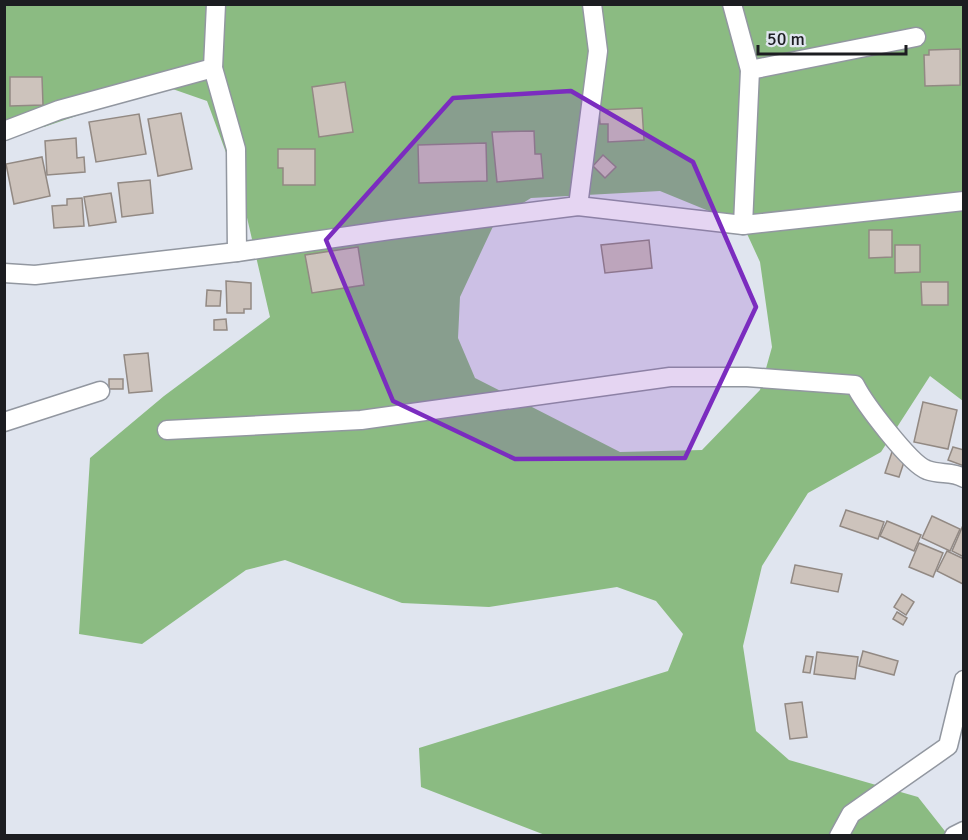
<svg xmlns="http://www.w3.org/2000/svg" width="968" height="840" font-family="Signika,sans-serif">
<rect width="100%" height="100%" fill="#e0e5ef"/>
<!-- forest -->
<path fill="#8bbb82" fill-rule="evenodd" d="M5,5h958v396l-33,-25 -49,76 -73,41 -46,73 -19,80 13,85 33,29 129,37 30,38h-403l-124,-48 -2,-39 249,-77 15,-37 -27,-33 -39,-14 -128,20 -87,-4 -117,-43 -39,10 -104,74 -63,-10 11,-176 74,-62 106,-79 -28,-121 -35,-95 -43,-15 -120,41 -39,3zM660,191l83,34 17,37 12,85 -12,43 -58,60 -82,2 -145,-74 -17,-40 2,-41 36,-77 35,-22z"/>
<!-- building -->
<g fill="#cdc3bc" stroke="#928983" stroke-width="1.5">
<path d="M960,49v36l-35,1 -1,-31h5v-5z"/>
<path d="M10,77h32l1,28 -33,1z"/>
<path d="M345,82l8,50 -34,5 -7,-50z"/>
<path d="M642,108l2,32 -36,2v-18h-8l-1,-14z"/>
<path d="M181,113l11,56 -34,7 -10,-57z"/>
<path d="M139,114l7,40 -50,8 -7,-40z"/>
<path d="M534,131l1,23h6l2,24 -46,4 -5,-50z"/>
<path d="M76,138l1,20 7,-1 1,15 -38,3 -2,-34z"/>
<path d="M486,143l1,38 -68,2 -1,-38z"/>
<path d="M278,149h37v36h-32v-17h-5z"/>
<path d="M603,155l13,12 -11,11 -12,-12z"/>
<path d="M42,157l8,39 -36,8 -8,-40z"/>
<path d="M150,180l3,33 -31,4 -4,-34z"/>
<path d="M111,193l5,29 -27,4 -5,-29z"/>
<path d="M82,198l2,28 -30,2 -2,-22 15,-1v-6z"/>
<path d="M869,230h23v27l-23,1z"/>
<path d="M649,240l3,28 -47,5 -4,-28z"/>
<path d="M895,245h25v27l-25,1z"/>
<path d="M358,247l6,38 -52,8 -7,-38z"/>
<path d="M226,281l25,2v26h-7v4h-17z"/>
<path d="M921,282h27v23h-26z"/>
<path d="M207,290l14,1 -1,15h-14z"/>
<path d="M226,319l1,11h-13v-10z"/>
<path d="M148,353l4,38 -23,2 -5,-38z"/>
<rect x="109" y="379" width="14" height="10"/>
<path d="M923,402l34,8 -9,39 -34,-7z"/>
<path d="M953,447l11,3v16l-16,-6z"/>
<path d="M892,452l14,4 -7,21 -14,-4z"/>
<path d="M846,510l38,12 -6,17 -38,-13z"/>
<path d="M932,516l28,13 -10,22 -28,-13z"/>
<path d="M887,521l34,14 -7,16 -34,-15z"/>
<path d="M964,523v34l-12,-6z"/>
<path d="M919,543l24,10 -10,24 -24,-10z"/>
<path d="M947,551l17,8 -1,25 -26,-13z"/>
<path d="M795,565l47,9 -4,18 -47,-9z"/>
<path d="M902,594l12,8 -8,13 -12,-8z"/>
<path d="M897,612l10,6 -4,7 -10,-6z"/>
<path d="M863,651l35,10 -4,14 -35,-9z"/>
<path d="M817,652l41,5 -3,22 -41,-5z"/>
<path d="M806,656l7,1 -3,16 -7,-1z"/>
<path d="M802,702l5,35 -17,2 -5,-35z"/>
</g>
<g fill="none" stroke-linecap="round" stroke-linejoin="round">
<defs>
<g id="minor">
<path d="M216,4l-3,64 23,81 1,103"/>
<path d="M732,4l18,66"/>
<path d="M4,131l55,-21 154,-42"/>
<path d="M578,206l20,-155 -6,-47"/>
<path d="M743,225l7,-155 166,-33"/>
<path d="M4,273l31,2 202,-23 153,-22 188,-24 165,19 221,-24"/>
<path d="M4,422l96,-31"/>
<path d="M167,430l194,-10 309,-43h77l108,8c9,18 55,79 72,85 13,5 25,1 37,8"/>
<path d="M839,836l12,-22 97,-68 16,-66"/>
<path d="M954,836l10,-5"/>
</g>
</defs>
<!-- minor casing -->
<use href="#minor" stroke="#9297a0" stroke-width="21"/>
<!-- minor -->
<use href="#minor" stroke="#fff" stroke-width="18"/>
</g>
<!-- marked area -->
<path fill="#7b2cbf" fill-opacity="0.2" stroke="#7b2cbf" stroke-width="4.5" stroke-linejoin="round" d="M571,91l122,71 63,145 -71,151 -170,1 -122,-58 -67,-161 127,-142z"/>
<!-- border -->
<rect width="968" height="840" fill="none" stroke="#1c1d21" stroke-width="12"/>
<!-- scale -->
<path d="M758 45v9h148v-9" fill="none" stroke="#1c1d21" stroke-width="3"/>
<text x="767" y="45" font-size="18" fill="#1c1d21" stroke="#e0e5ef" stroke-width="4.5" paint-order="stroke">50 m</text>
</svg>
